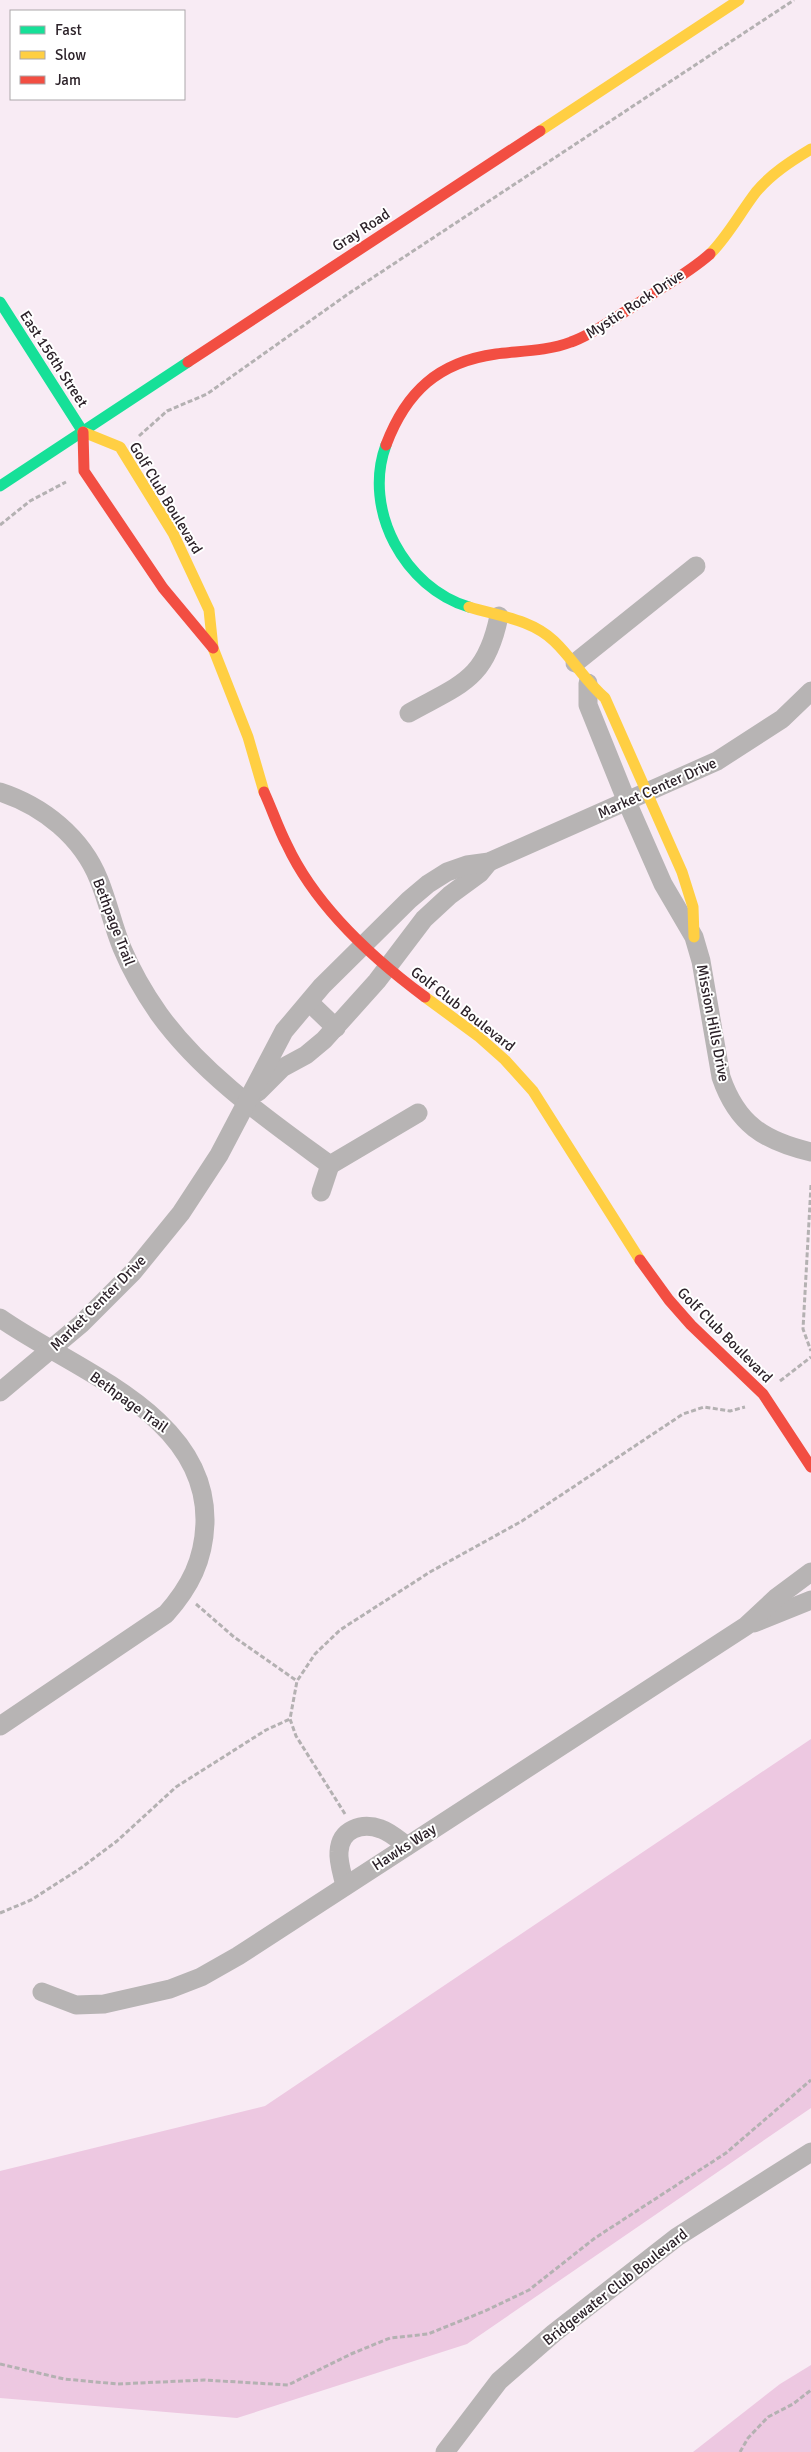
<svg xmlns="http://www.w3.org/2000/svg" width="811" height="2452" font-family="Signika,sans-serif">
<rect width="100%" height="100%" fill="#f8ebf4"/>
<!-- grass -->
<g fill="#edc8e1">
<path d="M811,1739v369l-344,236 -230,74 -237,-20v-227l265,-65z"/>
<path d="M811,2365v87h-118l87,-68z"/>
</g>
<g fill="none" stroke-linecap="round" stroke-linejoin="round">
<!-- path -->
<g stroke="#b4b1b2" stroke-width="3" stroke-dasharray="5 2.5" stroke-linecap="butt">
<path d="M139,436l28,-25 40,-17 141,-100 446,-294"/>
<path d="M0,525l30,-24 36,-19"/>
<path d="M811,1185l-8,144 8,22"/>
<path d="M780,1381l31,-24"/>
<path d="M196,1604l38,33 63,44"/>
<path d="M345,1814l-49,-78 -6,-17 7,-38 18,-27 25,-24 90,-58 92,-51 161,-107 21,-7 26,4 15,-4"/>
<path d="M0,1913l31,-13 50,-32 36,-27 59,-54 90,-57 24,-11"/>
<path d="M0,2364l64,15 54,5 86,-4 84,5 63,-31 39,-16 38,-4 57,-23 44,-21 66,-52 131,-85 85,-73"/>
<path d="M740,2452l8,-14 20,-21 25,-13 18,-14"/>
</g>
<!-- street -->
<g stroke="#b7b4b4" stroke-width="19">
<path d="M575,663l121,-97"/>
<path d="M588,683v22l39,97 36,82 31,53 7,24 20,116c16,47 43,64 90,75"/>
<path d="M409,713c52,-29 77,-33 90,-97"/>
<path d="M0,792c43,14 82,45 99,88 9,22 14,46 23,68 10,24 23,46 37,66 44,61 111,107 171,151l88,-52"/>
<path d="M309,1002l27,26"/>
<path d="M258,1092l24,-24 24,-13 18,-15 53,-59 47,-62 26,-24 30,-22 9,-11"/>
<path d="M321,1192l9,-27"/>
<path d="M0,1318c74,52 207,96 205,204 -1,38 -15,65 -39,92l-166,112"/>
<path d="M0,1392l81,-68 52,-52 48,-59 38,-58 65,-124 38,-45 87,-86 19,-16 19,-12 20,-7 22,-3 228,-101 65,-42 29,-28"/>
<path d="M754,1623l57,-23"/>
<path d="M345,1886c-2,-10 -7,-24 -6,-34 1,-23 23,-30 42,-23 9,3 18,11 26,17"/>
<path d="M42,1992l34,13 28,-1 66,-15 31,-12 37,-21 508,-330 30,-28 35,-26"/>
<path d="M445,2452l54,-71 55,-48 123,-96 134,-85"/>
</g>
<!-- fast -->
<g stroke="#16e098" stroke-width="11">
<path d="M0,302l83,130"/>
<path d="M386,445c-24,65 19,143 83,162"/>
<path d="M0,486l188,-124"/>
</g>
<!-- slow -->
<g stroke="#ffcf43" stroke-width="11">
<path d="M540,131l199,-131"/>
<path d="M710,254c18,-18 30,-41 46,-62 15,-18 35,-31 55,-43"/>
<path d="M83,432l37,15 53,86 36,77 4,38 35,89 16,55"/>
<path d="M469,607c29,9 62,12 85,34 19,18 31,40 51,57l77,174 11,35 1,30"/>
<path d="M425,997l53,39 27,24 28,31 107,169"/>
</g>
<!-- jam -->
<g stroke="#f24e42" stroke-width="11">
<path d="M188,362l352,-231"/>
<path d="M83,432l1,39 79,117 50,60"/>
<path d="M386,445c20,-53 52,-83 110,-91 25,-3 52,-3 75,-12 22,-8 40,-22 60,-34 26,-18 55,-33 79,-54"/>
<path d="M264,792c8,17 14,36 23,53 29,62 84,112 138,152"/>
<path d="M640,1260l29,40 22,25 72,69 48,73"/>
</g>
</g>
<g text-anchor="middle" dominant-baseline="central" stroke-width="4" stroke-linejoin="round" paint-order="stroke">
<!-- street labels -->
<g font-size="15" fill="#2d232a" stroke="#fff">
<text transform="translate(361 230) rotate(-33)">Gray Road</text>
<text transform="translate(635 304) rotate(-33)">Mystic Rock Drive</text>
<text transform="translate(54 359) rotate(57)">East 156th Street</text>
<text transform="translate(166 498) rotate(59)">Golf Club Boulevard</text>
<text transform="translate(657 788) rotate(-24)">Market Center Drive</text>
<text transform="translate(114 922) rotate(69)">Bethpage Trail</text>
<text transform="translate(463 1009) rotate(38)">Golf Club Boulevard</text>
<text transform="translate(713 1023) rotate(79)">Mission Hills Drive</text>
<text transform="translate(98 1303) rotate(-45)">Market Center Drive</text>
<text transform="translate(725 1335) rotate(45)">Golf Club Boulevard</text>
<text transform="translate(129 1402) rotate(36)">Bethpage Trail</text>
<text transform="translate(404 1847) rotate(-33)">Hawks Way</text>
<text transform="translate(615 2287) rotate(-38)">Bridgewater Club Boulevard</text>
</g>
</g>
<!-- legend -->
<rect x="10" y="10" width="175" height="90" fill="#ffffff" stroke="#aba7aa"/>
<rect x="20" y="26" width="25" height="8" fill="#16e098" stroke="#aba7aa"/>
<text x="55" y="35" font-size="15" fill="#2d232a">Fast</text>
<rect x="20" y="51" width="25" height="8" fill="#ffcf43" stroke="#aba7aa"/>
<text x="55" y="60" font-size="15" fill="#2d232a">Slow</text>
<rect x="20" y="76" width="25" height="8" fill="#f24e42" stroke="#aba7aa"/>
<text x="55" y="85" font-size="15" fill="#2d232a">Jam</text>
</svg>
